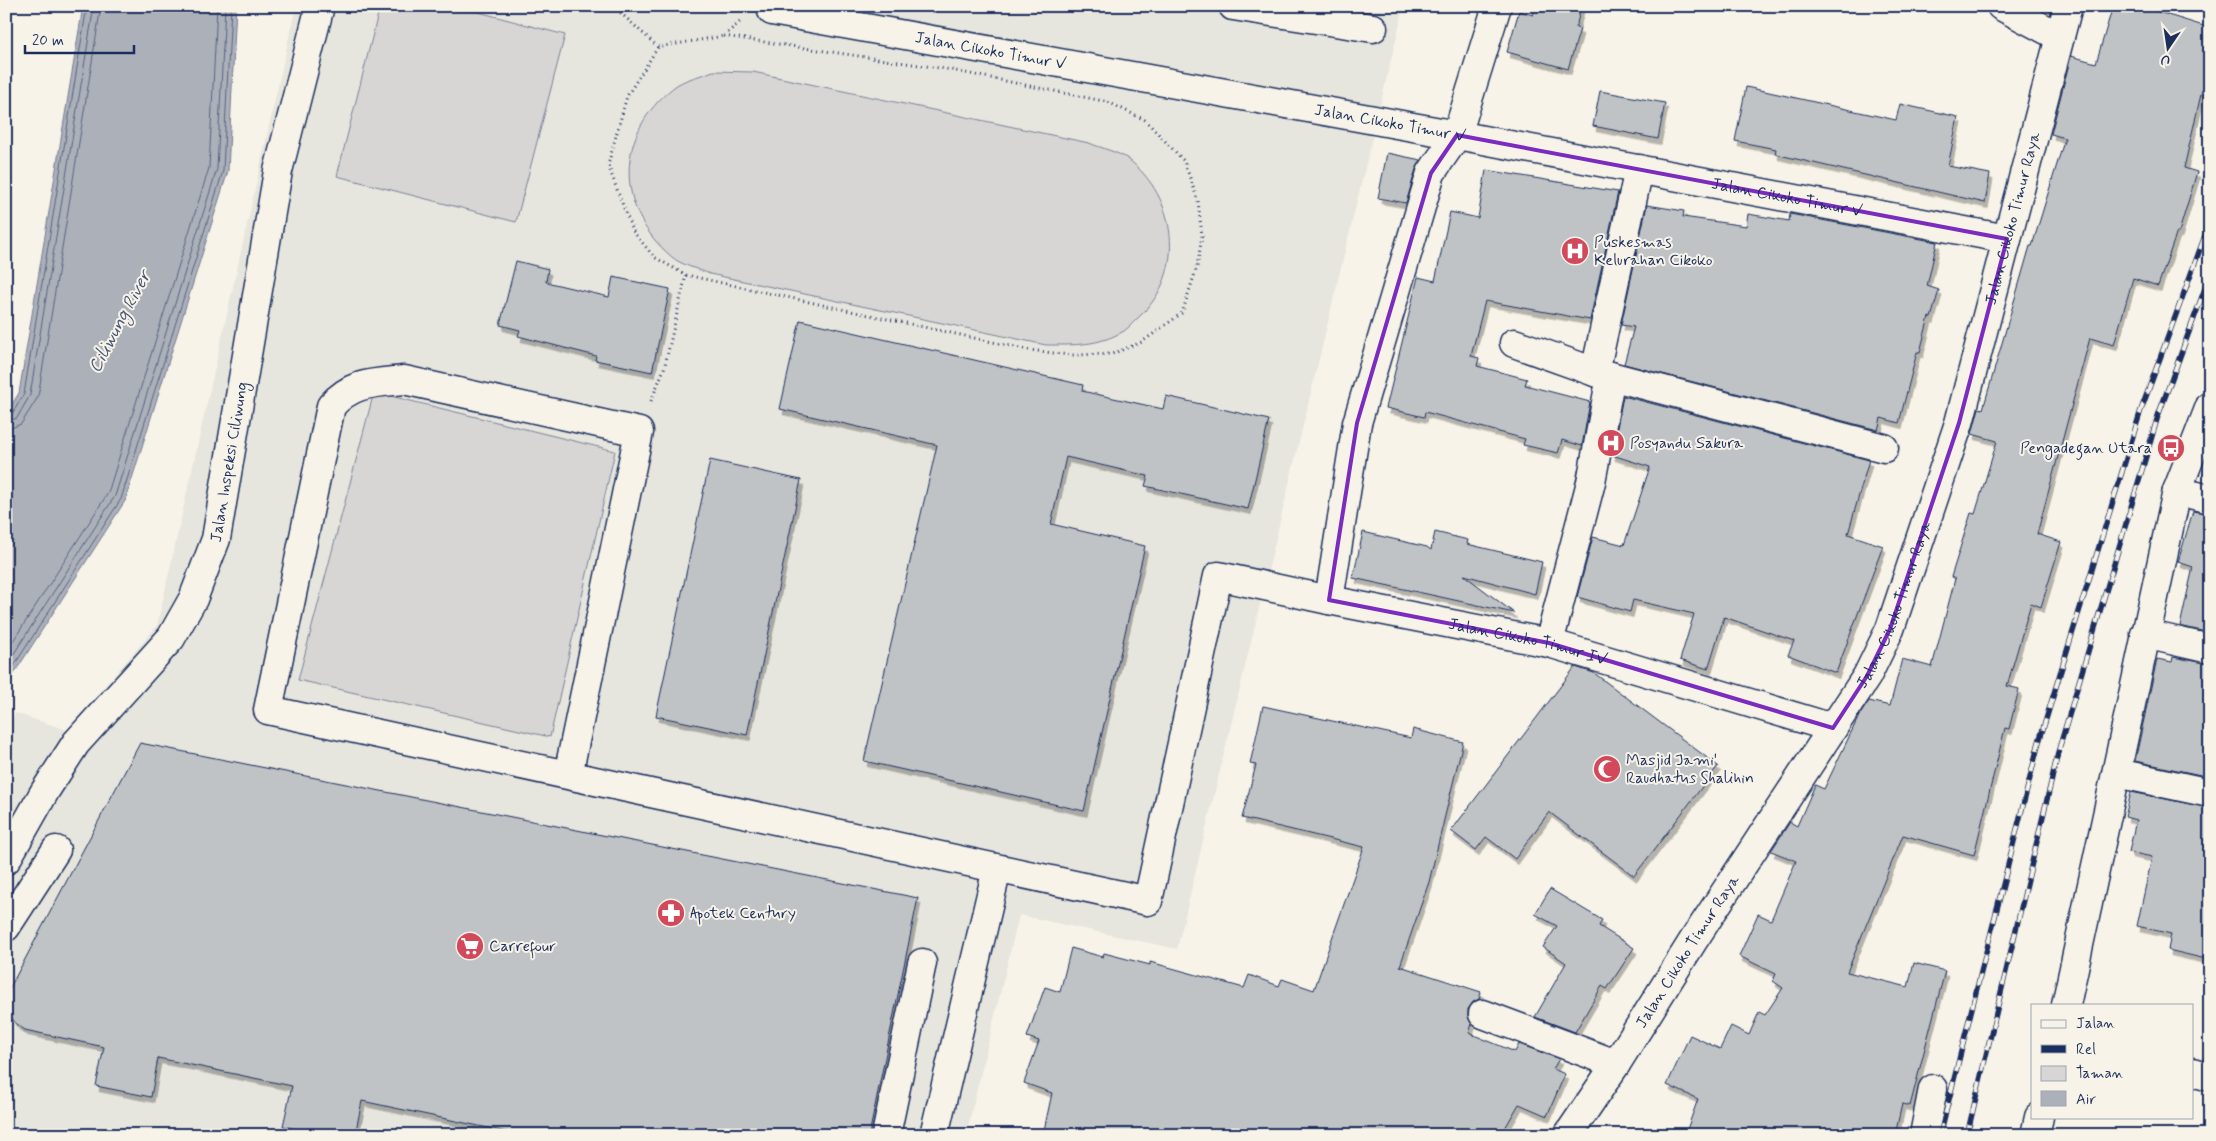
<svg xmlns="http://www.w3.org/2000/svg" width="2216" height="1141" font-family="Mynerve,sans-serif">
<defs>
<filter id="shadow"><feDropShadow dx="3" dy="5.5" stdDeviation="0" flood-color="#0004"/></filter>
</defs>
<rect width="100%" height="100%" fill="#f7f3e8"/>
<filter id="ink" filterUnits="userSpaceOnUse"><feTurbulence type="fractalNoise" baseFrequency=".02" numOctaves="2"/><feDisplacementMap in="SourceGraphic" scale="10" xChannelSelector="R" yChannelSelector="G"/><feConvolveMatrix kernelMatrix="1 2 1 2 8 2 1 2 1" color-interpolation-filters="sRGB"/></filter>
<g filter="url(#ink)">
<!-- built -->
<path fill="#e6e5de" d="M296,6h1108l-227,943 -158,-34 -53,220h-960v-406l9,-16 52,17 90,-104z"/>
<!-- green -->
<g fill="#d7d6d4" stroke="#798299">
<path d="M380,6h76l109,29 -49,187 -179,-46z"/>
<path d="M713,71l40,1 336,71c12,5 29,9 39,16 49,38 59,113 12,157 -5,4 -10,11 -16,15 -26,15 -49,14 -78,14l-336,-71c-12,-5 -29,-9 -38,-17 -58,-48 -57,-124 2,-170 10,-8 27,-11 39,-16z"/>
<path d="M374,392l241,59 -65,286 -252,-57z"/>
</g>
<!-- water -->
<path fill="#acb0b9" stroke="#727c95" d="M83,6h153l-8,165 -103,330 -119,185v-272l13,-21z"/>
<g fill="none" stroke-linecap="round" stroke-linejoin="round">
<!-- shore -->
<g stroke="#556382" stroke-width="1">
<path d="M6,416l6,-2 12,-20 63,-388"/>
<path d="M6,422l11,-4 13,-23 64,-389"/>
<path d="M6,430l15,-6 17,-27 63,-391"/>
<path d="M6,652l102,-159 101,-325 8,-162"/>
<path d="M6,666l109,-170 102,-327 8,-163"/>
<path d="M6,678l115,-179 102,-328 8,-165"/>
</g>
</g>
<!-- building -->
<g fill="#c0c3c5" stroke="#1b2f5e" filter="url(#shadow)">
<path d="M1536,6h45l-5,22 4,1 -12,40 -61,-17 12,-41 14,4z"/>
<path d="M2113,6h26l71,22v64l-8,-2 -18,78 13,4 -18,60h-2l-19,54 -25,-8 -19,67 -24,-7 -53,196 24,8 -20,65 -10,-4 -24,83 12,3 -10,40 -4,-1 -31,127 -71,-20 -56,137 61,15 6,-24 31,8 -35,135 -8,-2 -7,31h-210l13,-36 -31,-14 23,-50 30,14 11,-23 18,9 10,-23 6,3 18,-27 -10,-7 3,-7 -37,-18 19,-42 13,6 25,-59 -25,-10 19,-29 7,4 18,-41 9,4 35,-73 10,-15 21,5 12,-47 30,8 23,-88 -4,-2 20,-64 4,1 22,-73 -25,-7 7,-26 4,1 47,-163h2l33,-108 -14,-4 20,-78 25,7z"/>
<path d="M1746,87l150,33 4,-16 58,13 -10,49 42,8 -5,29 -210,-49 1,-5 -41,-8z"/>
<path d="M1600,91l65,12 -7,36 -65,-13z"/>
<path d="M1387,153l34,7 -5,9 -10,34 -28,-5z"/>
<path d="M1486,170l132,22 -28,128 -105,-19 -14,55 8,2 -2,8 50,13 -2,6 65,17 -8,44 -20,-6 -4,13 -35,-8 2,-6 -100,-27 -1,5 -38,-9 32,-131 17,4 15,-69 28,6z"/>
<path d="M1647,205l37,6 -1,6 63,9 2,-12 41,7 1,-7 147,28 -10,44 12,4 -8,28 -2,-1 -9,35h-3l-18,71 -18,-5 -3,12 -254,-66 10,-37 -13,-2z"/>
<path d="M516,261l32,8 -2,13 63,15 4,-20 57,12 -18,83 -57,-12 1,-4 -78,-20 2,-6 -20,-5z"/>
<path d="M800,320l283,65 -1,6 81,18 3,-13 103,24 -21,89 -103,-23 3,-10 -82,-19 -15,67 94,22 -61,265 -220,-50 73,-316 -157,-36z"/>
<path d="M1623,396l246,64 -21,74 35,12 -47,127 -48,-18 6,-14 -70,-24 -16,52 -28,-9 14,-46 -61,-14 -3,12 -53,-15 16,-60 31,8 26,-78 -38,-12z"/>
<path d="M710,460l91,20 -54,255 -91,-19z"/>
<path d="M2193,511l17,3v119l-30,-7 13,-59 -15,-5z"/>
<path d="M1363,532l64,15 4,3 4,-18 33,8 -1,4 75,18 -7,32 -71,-19 50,38 -161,-35z"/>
<path d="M2173,657l37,7v113l-75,-16 22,-102 15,3z"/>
<path d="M1575,667l19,6 124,93 -84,110 -85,-64 -34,47 -29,-22 -10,13 -25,-19z"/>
<path d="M1263,706l148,32 2,-9 50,13 -34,140 -29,84 81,26 -2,7 -6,3 -5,7v8l4,7 -3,9 46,19 4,-8 40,15 -6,10 12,5 -18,42 -28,-12 -18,31h-458l9,-42 -28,-10 15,-42 -12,-4 18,-50 15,5 11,-44 32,9 1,-4 46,12v-3l94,26 5,-13 30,11 3,-7 32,11 50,-143 -122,-29 14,-53 -6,-1z"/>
<path d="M140,743l778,155 -49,237h-348l-159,-34 -7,34h-31l-41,-9 9,-40 -134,-28 -7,39 -55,-11 8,-39 -79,-17 -9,-6 -7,-10 -3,-19z"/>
<path d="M2131,792l79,16v152l-42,-10 3,-16 -34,-8 15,-69 -23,-5 7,-32 -11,-3z"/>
<path d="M1550,889l52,31 -3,6 35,22 -27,41 -5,-3 -27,46 -40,-15 31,-54 -23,-16 14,-21 -22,-12z"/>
</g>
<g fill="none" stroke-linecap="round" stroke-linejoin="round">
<defs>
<g id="minor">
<path d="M1233,6l140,22"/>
<path d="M2001,6l59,31"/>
<path id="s1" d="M772,11l685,124 550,104"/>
<path d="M1514,343l81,29 289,76"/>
<path d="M1595,372l44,-203"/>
<path d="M2177,491l33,8"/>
<path d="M1329,600l28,-177 74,-250 26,-38 40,-129"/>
<path d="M2145,634l65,15"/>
<path d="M1549,643l42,-161 20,-106"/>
<path d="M2117,773l93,20"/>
<path id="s2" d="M568,775l71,-343 -235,-52c-30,3 -52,2 -73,26l-63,304 880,191 70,-325 111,24 220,43 284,85"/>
<path id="s3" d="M6,860l39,-69 31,-48 95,-105 22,-39 23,-60 62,-368 42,-165"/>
<path d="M6,927l50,-77"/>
<path d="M2066,1005l111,-514 33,-85"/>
<path d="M1483,1014l133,50"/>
<path d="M2192,1072l18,5"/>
<path d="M886,1135l36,-172"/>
<path d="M934,1135l63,-266"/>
<path id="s4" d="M1568,1135l48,-71 77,-123 174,-265 23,-47 69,-206 109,-417"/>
<path d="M1924,1135l9,-46"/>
<path d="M2035,1135l4,-18"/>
</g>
</defs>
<!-- minor casing -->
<use href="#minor" stroke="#1b2f5e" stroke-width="31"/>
<!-- path -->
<g stroke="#1b2f5e" stroke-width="3" stroke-dasharray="1 4" stroke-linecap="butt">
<path d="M613,6l45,41"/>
<path d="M724,36l222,33 162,33 37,18 39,41 14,40 4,35 -5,31 -15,46 -40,29 -30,12 -43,1 -40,-5 -343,-75 -32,-18 -22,-27 -24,-65 19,-69 31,-49z"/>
<path d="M724,36l18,-16"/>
<path d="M651,401l13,-32 22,-94"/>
</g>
<!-- minor -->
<use href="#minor" stroke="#f7f3e8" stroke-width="28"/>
<defs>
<g id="rail">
<path d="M1940,1135l99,-393 102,-332 69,-188"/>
<path d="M1967,1135l92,-386 99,-333 52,-141"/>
</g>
</defs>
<!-- rail casing -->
<use href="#rail" stroke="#1b2f5e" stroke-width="5.5"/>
<!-- rail -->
<use href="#rail" stroke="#f7f3e8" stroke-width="4" stroke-dasharray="11" stroke-linecap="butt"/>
</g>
</g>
<!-- marked area -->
<path fill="none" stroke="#7b2cbf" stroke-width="4" stroke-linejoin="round" d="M1457,135l550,104 -48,184 -69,206 -23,47 -34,52 -284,-85 -220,-43 28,-177 74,-250z"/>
<!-- icons -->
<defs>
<symbol id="hospital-disc" viewBox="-11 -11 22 22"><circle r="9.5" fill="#d1495b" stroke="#f7f3e8"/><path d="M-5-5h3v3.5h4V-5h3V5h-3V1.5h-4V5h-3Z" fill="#fff"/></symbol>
<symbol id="bus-disc" viewBox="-11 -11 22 22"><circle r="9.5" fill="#d1495b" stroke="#f7f3e8"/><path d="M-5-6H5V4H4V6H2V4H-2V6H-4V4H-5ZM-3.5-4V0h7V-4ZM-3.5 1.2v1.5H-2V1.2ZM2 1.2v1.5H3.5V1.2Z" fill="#fff"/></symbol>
<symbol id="mosque-disc" viewBox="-11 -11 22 22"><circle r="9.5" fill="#d1495b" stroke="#f7f3e8"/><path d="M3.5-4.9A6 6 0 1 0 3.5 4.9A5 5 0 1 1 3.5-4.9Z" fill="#fff"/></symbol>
<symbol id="pharmacy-disc" viewBox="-11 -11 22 22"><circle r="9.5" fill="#d1495b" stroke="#f7f3e8"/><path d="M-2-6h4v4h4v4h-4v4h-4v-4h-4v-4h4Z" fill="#fff"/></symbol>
<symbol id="supermarket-disc" viewBox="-11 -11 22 22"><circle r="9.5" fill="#d1495b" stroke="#f7f3e8"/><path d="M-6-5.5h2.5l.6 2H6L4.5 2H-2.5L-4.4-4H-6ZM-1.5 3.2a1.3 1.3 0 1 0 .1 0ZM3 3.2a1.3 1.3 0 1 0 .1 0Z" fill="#fff"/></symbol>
</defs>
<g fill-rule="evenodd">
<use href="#hospital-disc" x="1559" y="235" width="32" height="32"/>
<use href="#hospital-disc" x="1595" y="427" width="32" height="32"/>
<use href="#bus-disc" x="2155" y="432" width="32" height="32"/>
<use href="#mosque-disc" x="1591" y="753" width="32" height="32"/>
<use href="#pharmacy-disc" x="655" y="897" width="32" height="32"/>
<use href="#supermarket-disc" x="454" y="930" width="32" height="32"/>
</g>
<g text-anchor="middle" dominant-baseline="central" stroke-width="4" stroke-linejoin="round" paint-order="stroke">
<!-- street labels -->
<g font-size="16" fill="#1b2f5e" stroke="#f7f3e8">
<text stroke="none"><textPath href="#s1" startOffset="222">Jalan Cikoko Timur V</textPath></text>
<text stroke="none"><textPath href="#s1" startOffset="628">Jalan Cikoko Timur V</textPath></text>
<text stroke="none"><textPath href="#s1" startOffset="1032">Jalan Cikoko Timur V</textPath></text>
<text stroke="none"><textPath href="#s4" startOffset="1029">Jalan Cikoko Timur Raya</textPath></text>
<text stroke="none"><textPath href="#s3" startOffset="465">Jalan Inspeksi Ciliwung</textPath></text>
<text stroke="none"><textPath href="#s4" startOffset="624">Jalan Cikoko Timur Raya</textPath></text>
<text stroke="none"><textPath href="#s2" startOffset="2531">Jalan Cikoko Timur IV</textPath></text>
<text stroke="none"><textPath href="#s4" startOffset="219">Jalan Cikoko Timur Raya</textPath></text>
</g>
<!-- poi labels -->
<g font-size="16" fill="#1b2f5e" stroke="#f7f3e8" text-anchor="start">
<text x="1594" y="242">Puskesmas<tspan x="1594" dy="18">Kelurahan Cikoko</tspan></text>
<text x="1630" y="443">Posyandu Sakura</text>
<text x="2152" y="448" text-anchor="end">Pengadegan Utara</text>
<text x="1626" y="760">Masjid Jami'<tspan x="1626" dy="18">Raudhatus Shalihin</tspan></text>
<text x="690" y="913">Apotek Century</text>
<text x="489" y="946">Carrefour</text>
</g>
<!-- water labels -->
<g font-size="18" font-style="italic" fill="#465679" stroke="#f7f3e8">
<text transform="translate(120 322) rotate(-62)">Ciliwung River</text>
</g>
</g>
<!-- margin -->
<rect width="2216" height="1141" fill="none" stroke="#f7f3e8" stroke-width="25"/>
<rect x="12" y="12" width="2191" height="1116" fill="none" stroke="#1b2f5e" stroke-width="2" filter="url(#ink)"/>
<!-- legend -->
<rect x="2031" y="1004" width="162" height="115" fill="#f7f3e8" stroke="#9fa5b1"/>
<rect x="2041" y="1020" width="25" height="8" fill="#f7f3e8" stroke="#9fa5b1"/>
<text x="2076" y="1028" font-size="15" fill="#1b2f5e">Jalan</text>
<rect x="2041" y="1045" width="25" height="8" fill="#1b2f5e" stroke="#9fa5b1"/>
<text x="2076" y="1054" font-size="15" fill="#1b2f5e">Rel</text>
<rect x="2041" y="1066" width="25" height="15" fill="#d7d6d4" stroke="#9fa5b1"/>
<text x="2076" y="1078" font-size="15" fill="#1b2f5e">Taman</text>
<rect x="2041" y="1091" width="25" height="15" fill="#acb0b9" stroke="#9fa5b1"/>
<text x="2076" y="1104" font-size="15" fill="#1b2f5e">Air</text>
<!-- north arrow -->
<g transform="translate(2168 48) rotate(193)" stroke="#f7f3e8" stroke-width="4" paint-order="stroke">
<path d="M0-4L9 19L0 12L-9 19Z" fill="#1b2f5e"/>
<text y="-8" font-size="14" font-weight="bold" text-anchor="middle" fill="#1b2f5e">U</text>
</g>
<!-- scale -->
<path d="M25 45v8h109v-8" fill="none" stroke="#1b2f5e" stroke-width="2.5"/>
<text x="32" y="45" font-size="15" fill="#1b2f5e" stroke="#f7f3e8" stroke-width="4" paint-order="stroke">20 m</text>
</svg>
